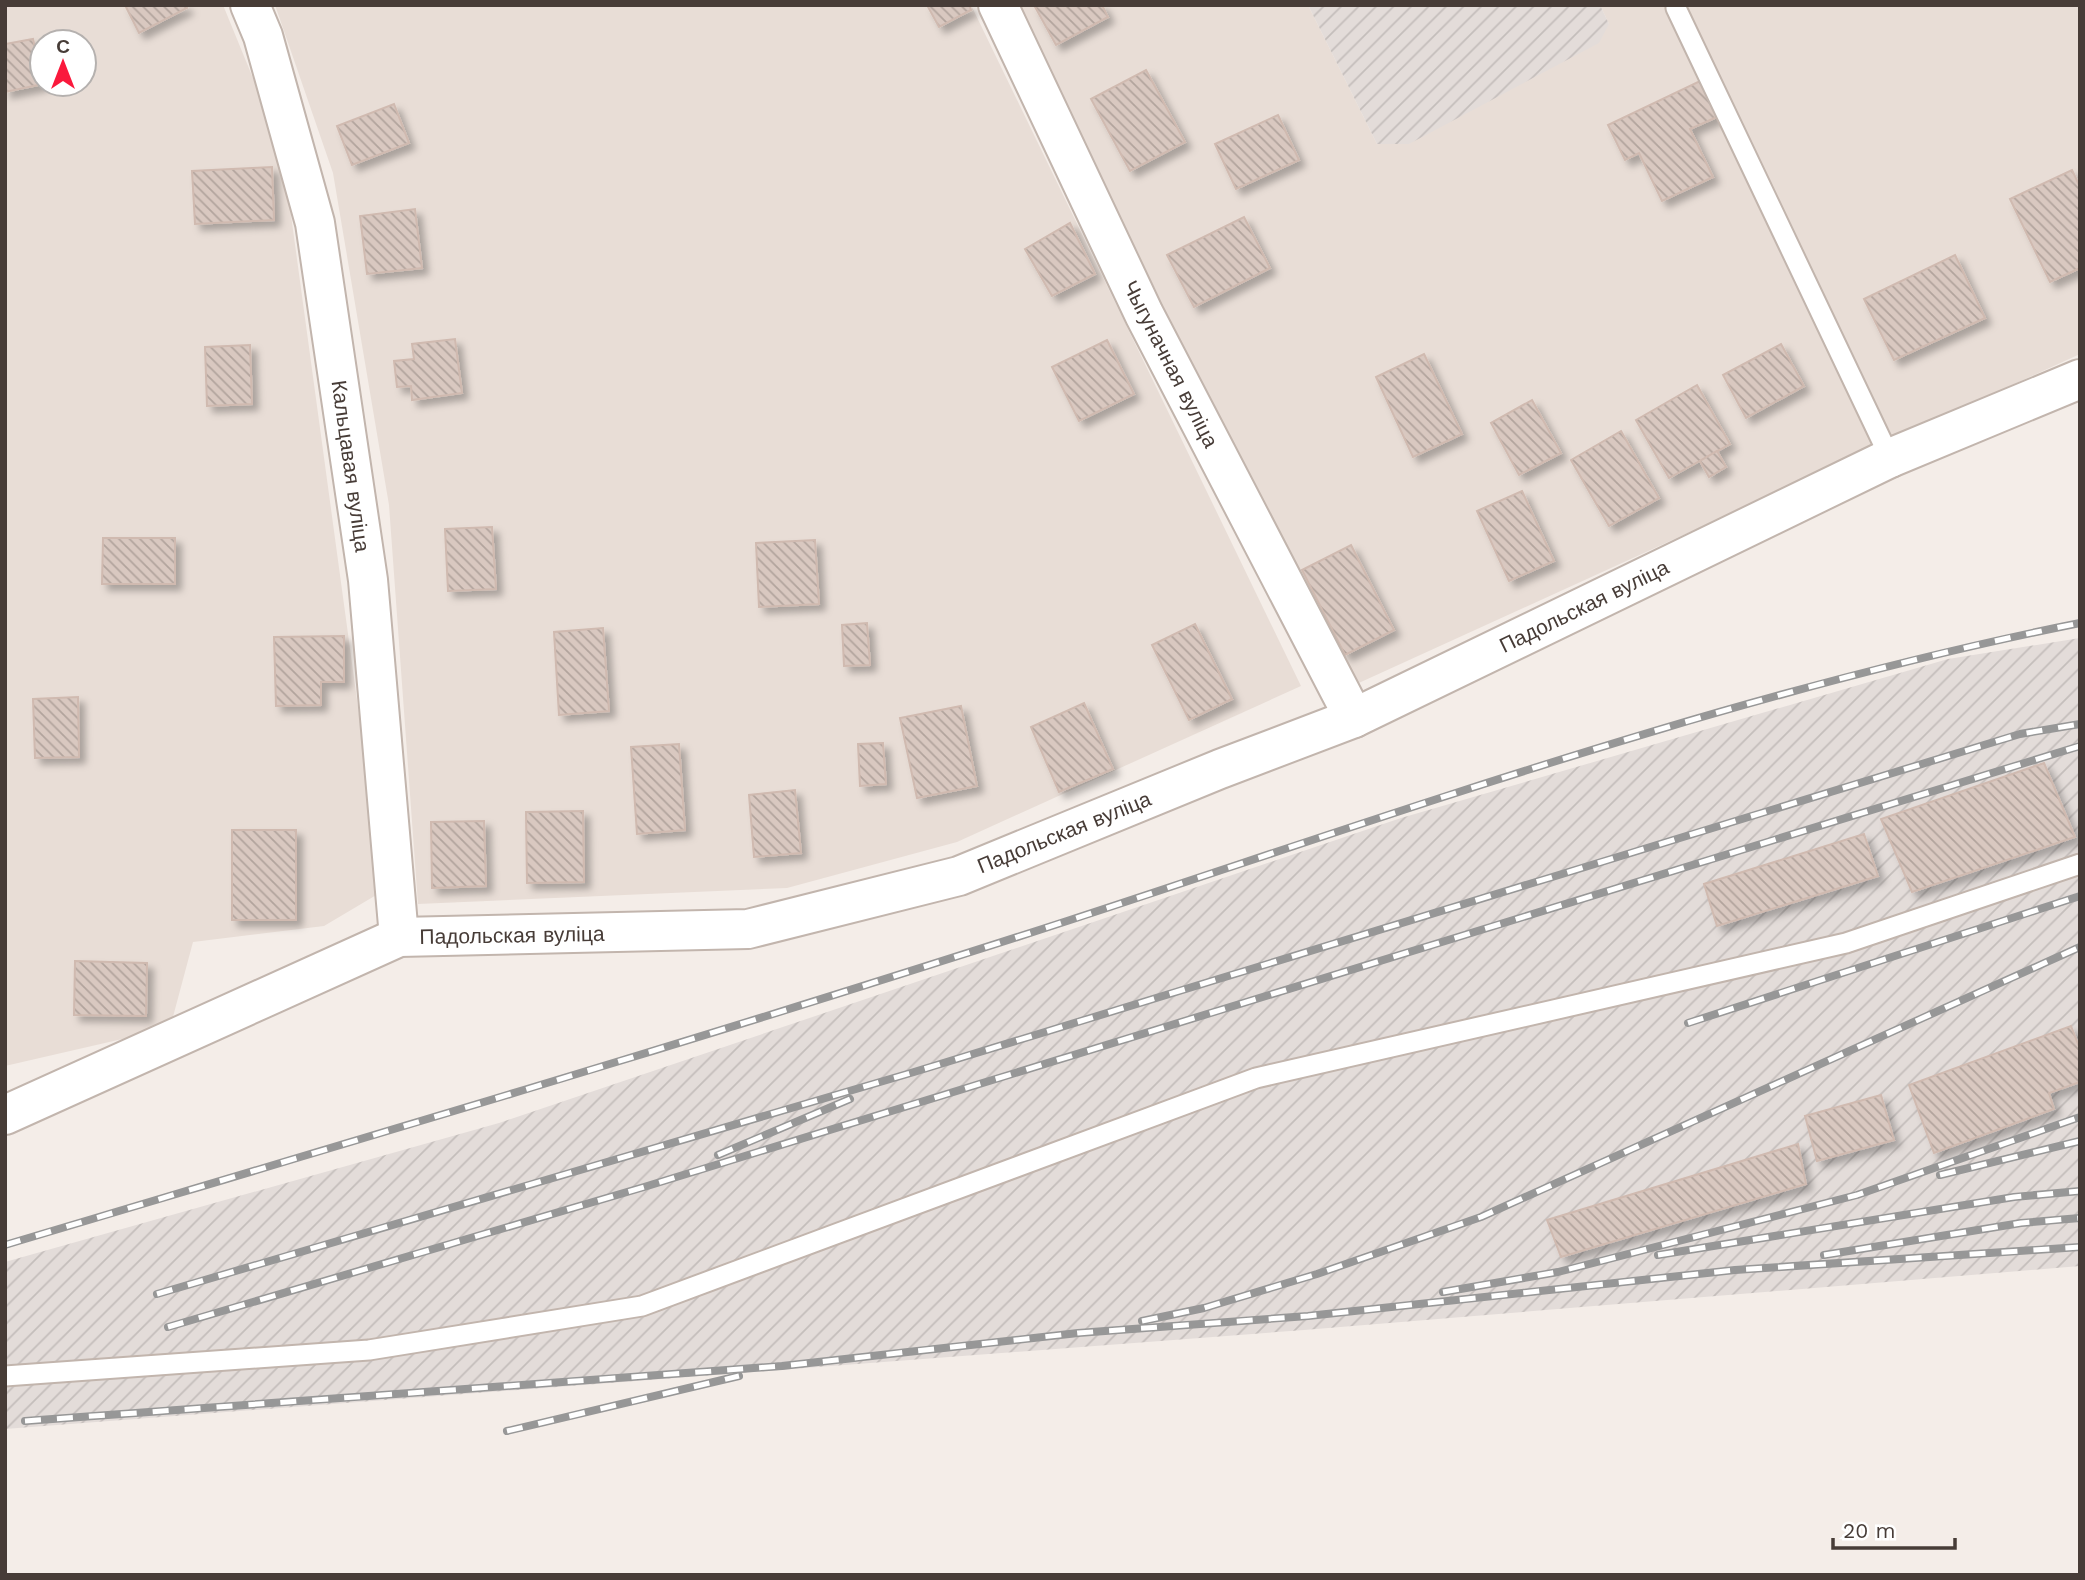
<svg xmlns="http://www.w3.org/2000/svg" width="2085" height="1580" font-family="'Work Sans',sans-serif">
<defs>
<pattern id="industrial-furrows" width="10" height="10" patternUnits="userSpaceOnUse" patternTransform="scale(1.75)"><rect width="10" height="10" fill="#e3dcd9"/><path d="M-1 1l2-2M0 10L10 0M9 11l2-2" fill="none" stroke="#c4bebb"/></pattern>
<pattern id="building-back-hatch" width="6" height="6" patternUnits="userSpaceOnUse" patternTransform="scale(1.75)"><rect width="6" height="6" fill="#d9c8c0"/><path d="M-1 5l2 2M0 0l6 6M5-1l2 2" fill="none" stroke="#b2a49d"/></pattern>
<filter id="shadow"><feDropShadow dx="6" dy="6" stdDeviation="3.5" flood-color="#0004"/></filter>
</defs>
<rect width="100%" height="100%" fill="#f4ede8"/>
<!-- residential -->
<g fill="#e8ddd6" fill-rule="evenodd">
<path d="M5,5h218l59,144 101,742 -59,35 -131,16 -23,86 -165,38zM42,42h42v42h-42z"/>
<path d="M275,5h696l330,681 -344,156 -170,46 -369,16 -29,-399 -56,-332z"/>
<path d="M1016,5h292l69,139h31l201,-120 -9,-19h480v349l-730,333z"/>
</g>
<!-- industrial -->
<g fill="url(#industrial-furrows)">
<path d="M1308,5h292l9,19 -10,19 -190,101h-32z"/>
<path d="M2080,638v628l-776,64 -1299,99v-167l494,-139 902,-305 547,-159z"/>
</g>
<!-- building -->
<g fill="url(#building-back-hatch)" stroke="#d0bab0" stroke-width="2" filter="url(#shadow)">
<path d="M125,5h60l2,3 -48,25z"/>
<path d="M927,5h42l2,5 -32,17z"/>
<path d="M1034,5h68l6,12 -52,28z"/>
<path d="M33,39l10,45 -38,8v-48z"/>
<path d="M1146,70l39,72 -55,29 -39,-72z"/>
<path d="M1700,81l17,36 -27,12 23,48 -51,24 -23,-48 -14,7 -17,-35z"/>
<path d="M394,104l15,39 -57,22 -15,-39z"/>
<path d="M1278,115l21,45 -63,29 -21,-45z"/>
<path d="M272,167l2,53 -79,4 -3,-53z"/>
<path d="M2072,170l8,17v81l-30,14 -40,-83z"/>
<path d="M415,209l7,59 -55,6 -7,-58z"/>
<path d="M1244,217l26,51 -76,39 -27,-52z"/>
<path d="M1070,223l25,51 -43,22 -27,-47z"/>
<path d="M1955,255l30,63 -91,42 -30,-61z"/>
<path d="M455,339l7,54 -50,7 -1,-14 -14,1 -3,-26 20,-2 -2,-15z"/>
<path d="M1107,340l27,54 -55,27 -27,-54z"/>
<path d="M1781,344l23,42 -58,32 -23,-43z"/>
<path d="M250,345l2,59 -45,2 -2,-59z"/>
<path d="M1424,354l38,80 -49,23 -37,-80z"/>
<path d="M1697,385l33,59 -61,34 -33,-58z"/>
<path d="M1532,400l29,53 -42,22 -28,-52z"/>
<path d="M1621,431l38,67 -50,28 -38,-66z"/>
<path d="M1717,451l9,16 -17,10 -9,-16z"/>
<path d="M1522,491l32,70 -45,20 -32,-70z"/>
<path d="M492,527l4,62 -48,2 -3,-62z"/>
<path d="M103,538h72v46h-73z"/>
<path d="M815,540l4,64 -60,3 -3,-64z"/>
<path d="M1351,545l43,85 -49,25 -43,-85z"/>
<path d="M867,623l3,42 -26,1 -2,-41z"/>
<path d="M1195,624l37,75 -43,21 -37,-75z"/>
<path d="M603,628l6,83 -50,4 -5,-83z"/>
<path d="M344,636v46h-23v23l-45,1 -2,-69z"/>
<path d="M78,697l1,60 -44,1 -2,-59z"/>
<path d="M1084,703l29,66 -54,23 -28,-65z"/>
<path d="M961,706l16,80 -60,12 -17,-80z"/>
<path d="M883,743l3,41 -26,2 -2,-42z"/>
<path d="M679,744l6,86 -48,4 -6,-87z"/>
<path d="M2044,763l31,74 -163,55 -31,-73z"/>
<path d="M795,790l6,63 -47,4 -5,-62z"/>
<path d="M583,811l1,71 -57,1 -1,-71z"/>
<path d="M484,821l2,65 -54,2 -1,-66z"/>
<rect x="232" y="830" width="64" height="90"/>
<path d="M1864,834l14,42 -161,50 -13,-42z"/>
<path d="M75,961l72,2 -1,53 -72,-1z"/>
<path d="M2071,1026l9,23v33l-31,11 5,16 -120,44 -25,-68z"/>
<path d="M1881,1095l13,45 -77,21 -12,-45z"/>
<path d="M1798,1144l8,40 -245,73 -14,-37z"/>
</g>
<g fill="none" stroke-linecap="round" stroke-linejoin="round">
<defs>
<g id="service">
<path d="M1676,8l214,450"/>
<path d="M5,1376l364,-26 273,-44 614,-228 590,-135 234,-79"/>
</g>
<g id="minor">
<path d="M250,5l13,31 52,187 53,357 31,357"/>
<path d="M998,5l146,309 210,404"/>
<path d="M5,1115l394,-178 349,-8 211,-53 261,-107 134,-51 536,-260"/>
</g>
<path id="tertiary" d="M1890,458l190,-79"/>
</defs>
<!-- service casing -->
<use href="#service" stroke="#c2b5ad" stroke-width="23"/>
<!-- minor casing -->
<use href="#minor" stroke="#c2b5ad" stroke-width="42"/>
<!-- tertiary casing -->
<use href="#tertiary" stroke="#c2b5ad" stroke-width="42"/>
<!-- service -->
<use href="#service" stroke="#fff" stroke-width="19"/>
<!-- minor -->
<use href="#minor" stroke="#fff" stroke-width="38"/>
<!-- tertiary -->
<use href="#tertiary" stroke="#fff" stroke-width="38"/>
<defs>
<g id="rail">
<path d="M1688,1023l392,-127"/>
<path d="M718,1155l132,-56"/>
<path d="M1940,1175l140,-34"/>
<path d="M5,1245c355,-106 710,-210 1062,-324 334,-109 667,-229 1013,-298"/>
<path d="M1658,1255l356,-58 66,-6"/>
<path d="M1824,1255l197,-32 59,-5"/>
<path d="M1443,1292l115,-20 299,-77 223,-78"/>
<path d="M157,1294l757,-222 1106,-338 60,-10"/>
<path d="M1142,1321l62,-13 113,-34 164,-57 599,-270"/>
<path d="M168,1327l476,-140 1436,-441"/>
<path d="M25,1421l757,-55 296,-33 230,-17 427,-46 345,-23"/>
<path d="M507,1431l232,-55"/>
</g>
</defs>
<!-- rail casing -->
<use href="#rail" stroke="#979797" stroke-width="8"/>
<!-- rail -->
<use href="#rail" stroke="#fff" stroke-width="5" stroke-dasharray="16" stroke-linecap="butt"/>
</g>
<g text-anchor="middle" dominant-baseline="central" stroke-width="6" stroke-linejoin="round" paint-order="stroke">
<!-- street labels -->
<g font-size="21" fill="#473c37" stroke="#fff">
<text transform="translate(1171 364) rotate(63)">Чыгуначная вуліца</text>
<text transform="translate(351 466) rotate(82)">Кальцавая вуліца</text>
<text transform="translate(1584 606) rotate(-26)">Падольская вуліца</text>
<text transform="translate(1064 832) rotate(-22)">Падольская вуліца</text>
<text transform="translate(512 935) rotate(-1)">Падольская вуліца</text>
</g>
</g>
<!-- border -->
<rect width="2085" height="1580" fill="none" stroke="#473c37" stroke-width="14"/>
<!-- north arrow -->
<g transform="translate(63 63)"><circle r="33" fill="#ffffff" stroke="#b5b1af" stroke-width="2"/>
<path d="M0-5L12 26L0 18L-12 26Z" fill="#fa193c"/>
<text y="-10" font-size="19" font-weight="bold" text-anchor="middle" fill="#473c37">С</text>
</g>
<!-- scale -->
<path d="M1833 1538v10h122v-10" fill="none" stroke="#473c37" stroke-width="3.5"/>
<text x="1843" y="1538" font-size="21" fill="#473c37" stroke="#ffffff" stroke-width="5" paint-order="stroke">20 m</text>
</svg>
